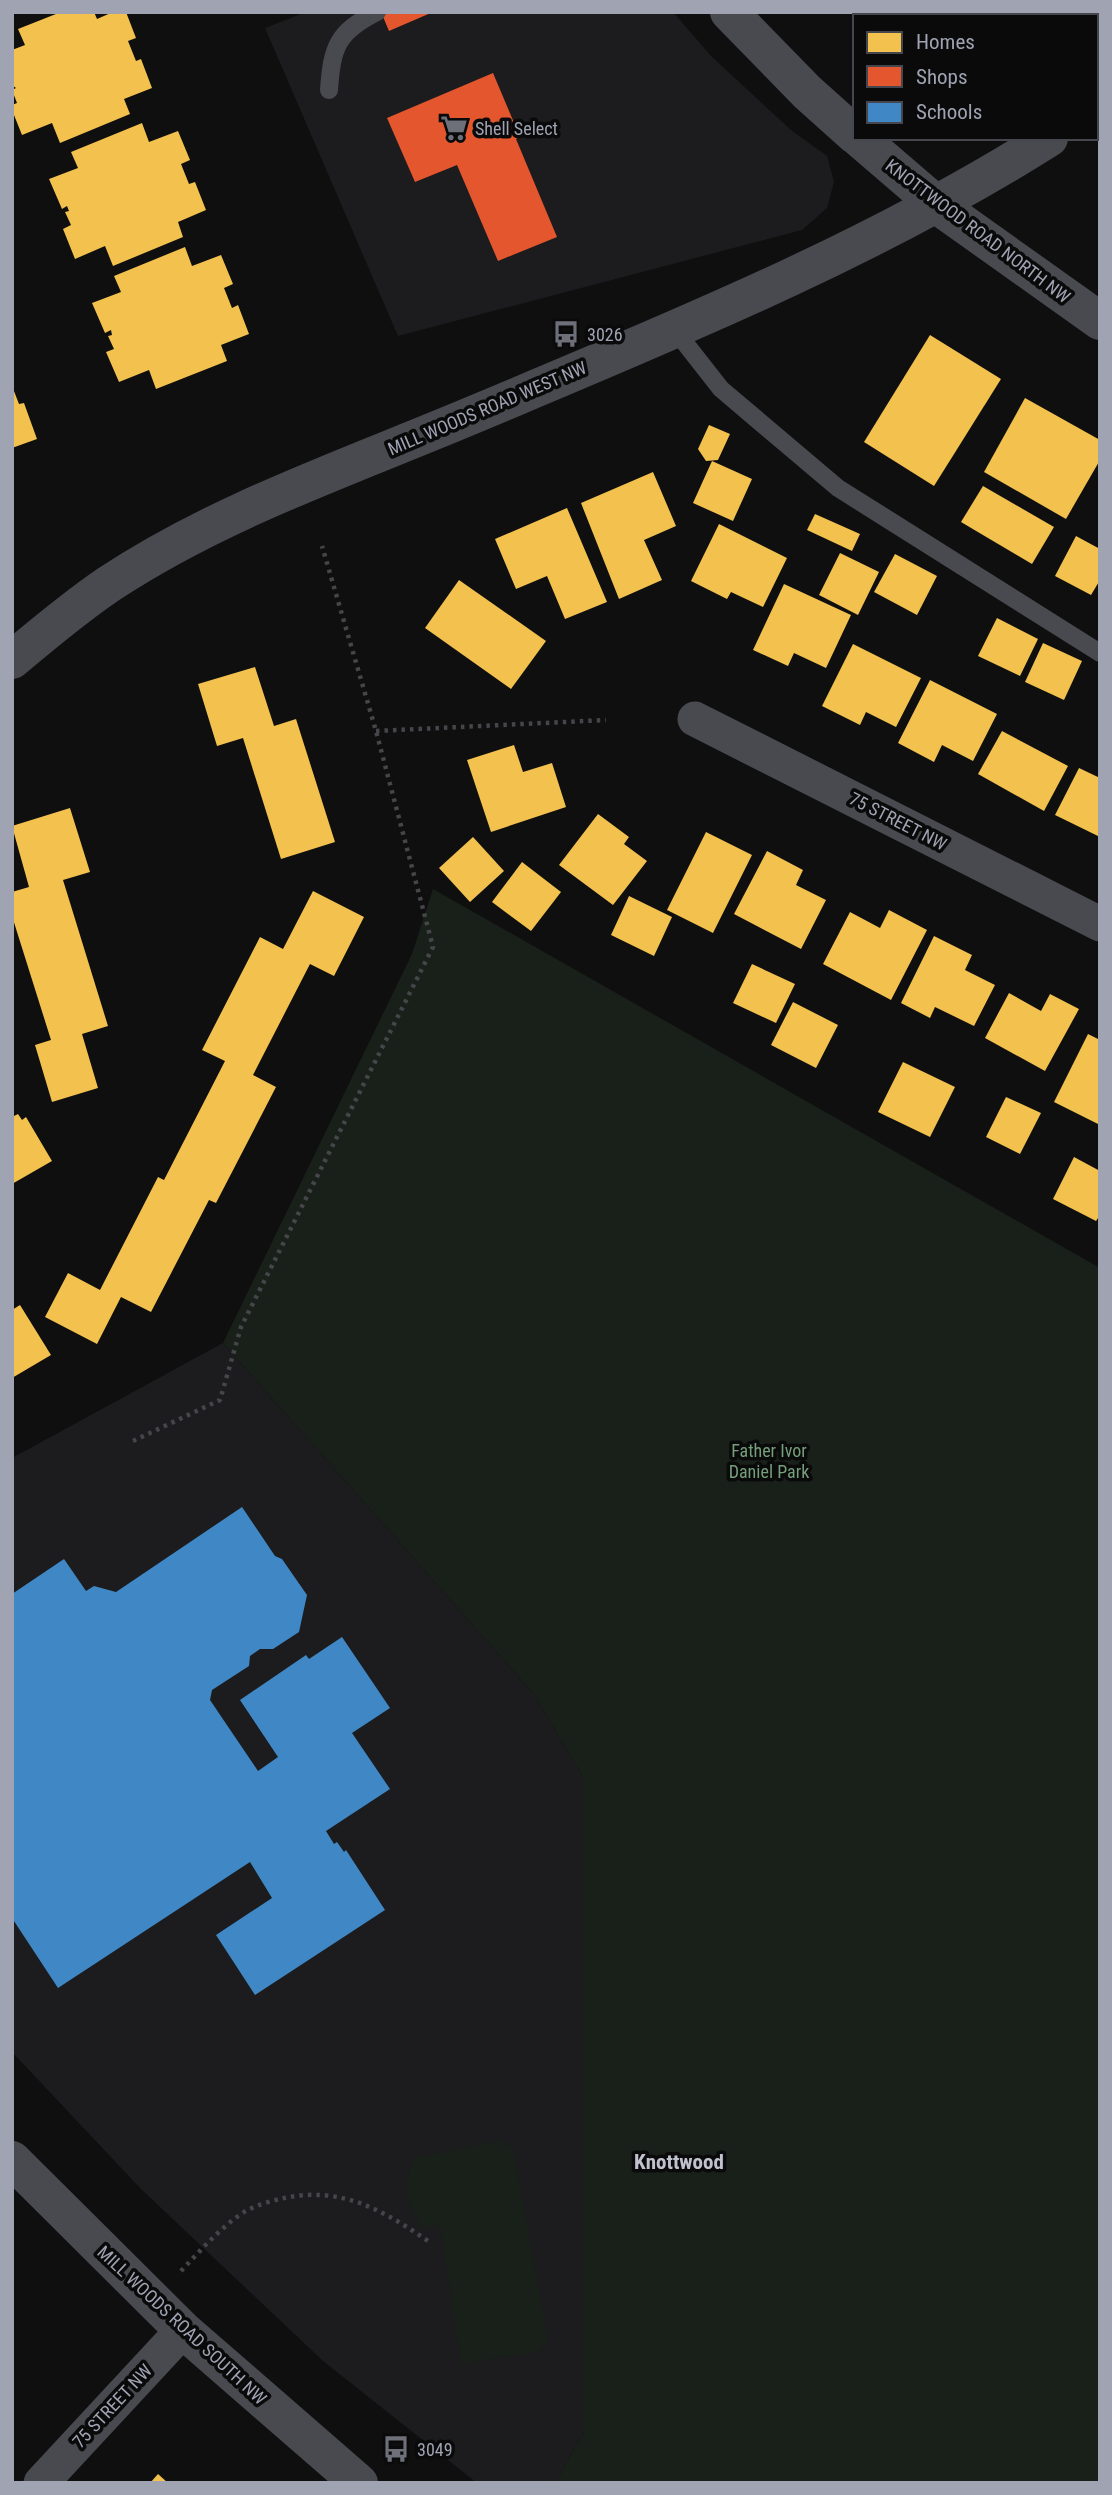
<svg xmlns="http://www.w3.org/2000/svg" width="1112" height="2495" font-family="'Roboto Condensed',sans-serif">
<rect width="100%" height="100%" fill="#0f0f10"/>
<!-- built -->
<g fill="#1c1c1e">
<path d="M306,12h367l38,44 80,74 36,26 7,26 -7,26 -25,22 -404,106 -133,-308z"/>
<path d="M223,1343l311,351 50,85v653l-29,51h-78l-154,-122 -182,-172 -129,-137v-594z"/>
</g>
<!-- green -->
<g fill="#19201a">
<path d="M433,889l667,379v1215h-545l29,-51v-653l-50,-85 -311,-351 189,-389z"/>
<path d="M499,2141l14,7 35,192 -10,12 -77,12 -21,-139 -18,2c-17,-25 -19,-40 -8,-69z"/>
</g>
<!-- homes -->
<g fill="#f2c14e">
<path d="M61,12h33l3,7 16,-7h13l10,26 -8,3 8,20 5,-2 11,29 -28,11 6,15 -70,29 -8,-20 -30,12 -10,-25v-5l5,-2 -5,-13 4,-2 -4,-3v-35l13,-5 -7,-16z"/>
<path d="M891,12h71l-9,4h-61z"/>
<path d="M142,123l7,19 29,-11 12,29 -9,4 8,20 6,-2 11,28 -28,12 5,15 -70,29 -8,-20 -30,13 -12,-30 8,-4 -6,-13 4,-1 -2,-5 -5,3 -13,-30 29,-11 -7,-16z"/>
<path d="M185,247l7,19 29,-11 12,29 -9,4 8,20 6,-3 11,29 -28,11 6,16 -71,28 -7,-19 -30,12 -13,-30 8,-3 -6,-13 4,-1 -1,-5 -6,3 -13,-30 29,-11 -7,-16z"/>
<path d="M930,335l71,44 -67,107 -70,-44z"/>
<path d="M12,386l7,18 5,-1 13,36 -25,9z"/>
<path d="M1025,398l75,42v20l-34,59 -82,-47z"/>
<path d="M709,425l21,9 -12,26 -12,1 -8,-12z"/>
<path d="M712,461l40,18 -19,42 -40,-18z"/>
<path d="M653,472l23,54 -32,14 18,40 -43,19 -38,-96z"/>
<path d="M983,486l71,41 -22,37 -71,-42z"/>
<path d="M567,508l40,94 -42,17 -18,-43 -31,13 -21,-50z"/>
<path d="M815,514l45,20 -8,17 -45,-21z"/>
<path d="M719,524l68,34 -24,49 -32,-15 -4,7 -36,-18z"/>
<path d="M1076,536l24,13v31l-9,15 -36,-19z"/>
<path d="M840,553l39,19 -21,43 -39,-20z"/>
<path d="M895,554l42,22 -20,39 -43,-23z"/>
<path d="M459,580l87,61 -35,48 -86,-61z"/>
<path d="M784,584l67,31 -25,53 -32,-15 -6,13 -35,-16z"/>
<path d="M997,618l41,21 -18,37 -42,-20z"/>
<path d="M1043,643l39,18 -18,39 -39,-18z"/>
<path d="M853,644l68,34 -25,49 -30,-15 -6,13 -38,-19z"/>
<path d="M255,667l19,59 22,-7 39,123 -54,17 -38,-121 -26,8 -19,-62z"/>
<path d="M930,680l67,34 -24,47 -31,-16 -8,17 -36,-19z"/>
<path d="M1002,731l66,35 -24,45 -66,-37z"/>
<path d="M514,745l9,27 29,-9 14,44 -75,25 -24,-72z"/>
<path d="M1079,768l21,10v59l-45,-22z"/>
<path d="M70,808l20,64 -27,8 45,146 -26,8 16,54 -46,14 -17,-57 16,-5 -39,-124v-24l17,-5 -17,-61z"/>
<path d="M598,814l31,23 -5,7 23,17 -34,44 -54,-40z"/>
<path d="M706,832l46,23 -39,78 -46,-23z"/>
<path d="M473,837l31,34 -34,31 -31,-34z"/>
<path d="M767,851l36,19 -7,15 30,15 -25,49 -67,-35z"/>
<path d="M522,862l39,30 -30,39 -39,-29z"/>
<path d="M313,891l51,26 -30,59 -24,-12 -57,111 23,12 -60,116 -7,-3 -58,112 -30,-15 -24,47 -52,-27 23,-44 32,17 58,-113 6,3 61,-119 -23,-11 58,-113 23,12z"/>
<path d="M629,896l43,21 -18,39 -43,-21z"/>
<path d="M889,910l38,20 -36,70 -68,-36 27,-52 30,16z"/>
<path d="M934,936l38,19 -7,15 30,15 -21,41 -39,-19 -5,11 -29,-15z"/>
<path d="M752,964l43,20 -19,39 -43,-20z"/>
<path d="M1009,993l32,18 9,-17 29,15 -34,62 -60,-33z"/>
<path d="M793,1002l45,23 -22,43 -45,-23z"/>
<path d="M1088,1034l12,6v85l-46,-23z"/>
<path d="M903,1062l52,25 -25,50 -52,-25z"/>
<path d="M1006,1097l35,16 -21,41 -34,-17z"/>
<path d="M18,1114l4,6 4,-3 26,44 -40,23v-67z"/>
<path d="M1074,1157l26,14v44l-4,6 -43,-22z"/>
<path d="M20,1305l31,50 -39,23v-68z"/>
<path d="M158,2474l10,9h-18z"/>
</g>
<!-- shops -->
<g fill="#e4572e">
<path d="M381,12h52l-44,19z"/>
<path d="M493,73l27,64 -4,2 41,98 -59,24 -41,-96 -42,17 -28,-64z"/>
</g>
<!-- schools -->
<path fill="#3f88c5" d="M242,1507l33,49 7,3 25,36 -8,37 -26,17h-13l-10,7 -1,10 -37,24 -2,10 48,71 20,-14 -38,-57 66,-45 3,4 33,-22 48,71 -38,25 38,56 -64,42 8,13 3,-2 7,10 2,-2 39,60 -130,85 -39,-60 56,-37 -22,-36 -192,126 -46,-70v-324l52,-35 22,32 8,-5 22,6z"/>
<g fill="none" stroke-linecap="round" stroke-linejoin="round">
<!-- path -->
<g stroke="#45454a" stroke-width="4.5" stroke-dasharray="3.5 5" stroke-linecap="butt">
<path d="M376,731l230,-11"/>
<path d="M133,1441l87,-41 21,-73 192,-380 -57,-216 -54,-185"/>
<path d="M181,2271c20,-21 39,-43 63,-59 12,-7 27,-11 40,-14 57,-12 99,12 144,43"/>
</g>
<!-- service -->
<g stroke="#494a4f" stroke-width="18">
<path d="M329,90c3,-43 8,-58 48,-78"/>
<path d="M674,329l47,60 117,99 262,165"/>
</g>
<!-- minor -->
<g stroke="#494a4f" stroke-width="35">
<path d="M695,719l405,205"/>
<path d="M41,2483l142,-153"/>
</g>
<!-- tertiary -->
<g stroke="#494a4f" stroke-width="38">
<path d="M729,12l78,80 48,43"/>
<path d="M1096,109l4,-2"/>
<path d="M859,138l78,67 163,116"/>
<path d="M12,660c32,-27 63,-53 97,-76 112,-74 243,-118 366,-170 195,-82 395,-163 574,-276"/>
<path d="M12,2160l171,170 176,153"/>
</g>
</g>
<!-- icons -->
<defs>
<symbol id="supermarket-bare" viewBox="-9 -9 18 18"><path d="M-6-5.5h2.5l.6 2H6L4.5 2H-2.5L-4.4-4H-6ZM-1.5 3.2a1.3 1.3 0 1 0 .1 0ZM3 3.2a1.3 1.3 0 1 0 .1 0Z" fill="#6d6f79" stroke="#0a0a0b" stroke-width="2.5" paint-order="stroke"/></symbol>
<symbol id="bus-bare" viewBox="-9 -9 18 18"><path d="M-5-6H5V4H4V6H2V4H-2V6H-4V4H-5ZM-3.5-4V0h7V-4ZM-3.5 1.2v1.5H-2V1.2ZM2 1.2v1.5H3.5V1.2Z" fill="#6d6f79" stroke="#0a0a0b" stroke-width="2.5" paint-order="stroke"/></symbol>
</defs>
<g fill-rule="evenodd">
<use href="#supermarket-bare" x="435" y="109" width="38" height="38"/>
<use href="#bus-bare" x="547" y="315" width="38" height="38"/>
<use href="#bus-bare" x="377" y="2430" width="38" height="38"/>
</g>
<g text-anchor="middle" dominant-baseline="central" stroke-width="7" stroke-linejoin="round" paint-order="stroke">
<!-- poi labels -->
<g font-size="18" fill="#9fa3b2" stroke="#0a0a0b" text-anchor="start">
<text x="475" y="128">Shell Select</text>
<text x="587" y="334">3026</text>
<text x="417" y="2449">3049</text>
</g>
<!-- street labels -->
<g font-size="18" fill="#9fa3b2" stroke="#0a0a0b">
<text transform="translate(978 231) rotate(37)">KNOTTWOOD ROAD NORTH NW</text>
<text transform="translate(487 408) rotate(-23)">MILL WOODS ROAD WEST NW</text>
<text transform="translate(898 821) rotate(27)">75 STREET NW</text>
<text transform="translate(182 2325) rotate(43)">MILL WOODS ROAD SOUTH NW</text>
<text transform="translate(112 2406) rotate(-47)">75 STREET NW</text>
</g>
<!-- park labels -->
<g font-size="18" fill="#749f7a" stroke="#0a0a0b">
<text x="769" y="1450">Father Ivor<tspan x="769" dy="21">Daniel Park</tspan></text>
</g>
<!-- quarter labels -->
<g font-size="21" font-weight="bold" fill="#c0c2ce" stroke="#0a0a0b">
<text x="679" y="2162">Knottwood</text>
</g>
</g>
<!-- border -->
<rect width="1112" height="2495" fill="none" stroke="#9fa3b2" stroke-width="28"/>
<!-- legend -->
<rect x="853" y="14" width="245" height="126" fill="#0a0a0b" stroke="#46474e" stroke-width="2"/>
<rect x="867" y="32" width="35" height="21" fill="#f2c14e" stroke="#46474e" stroke-width="2"/>
<text x="916" y="49" font-size="21" fill="#9fa3b2">Homes</text>
<rect x="867" y="66" width="35" height="21" fill="#e4572e" stroke="#46474e" stroke-width="2"/>
<text x="916" y="84" font-size="21" fill="#9fa3b2">Shops</text>
<rect x="867" y="102" width="35" height="21" fill="#3f88c5" stroke="#46474e" stroke-width="2"/>
<text x="916" y="119" font-size="21" fill="#9fa3b2">Schools</text>
</svg>
